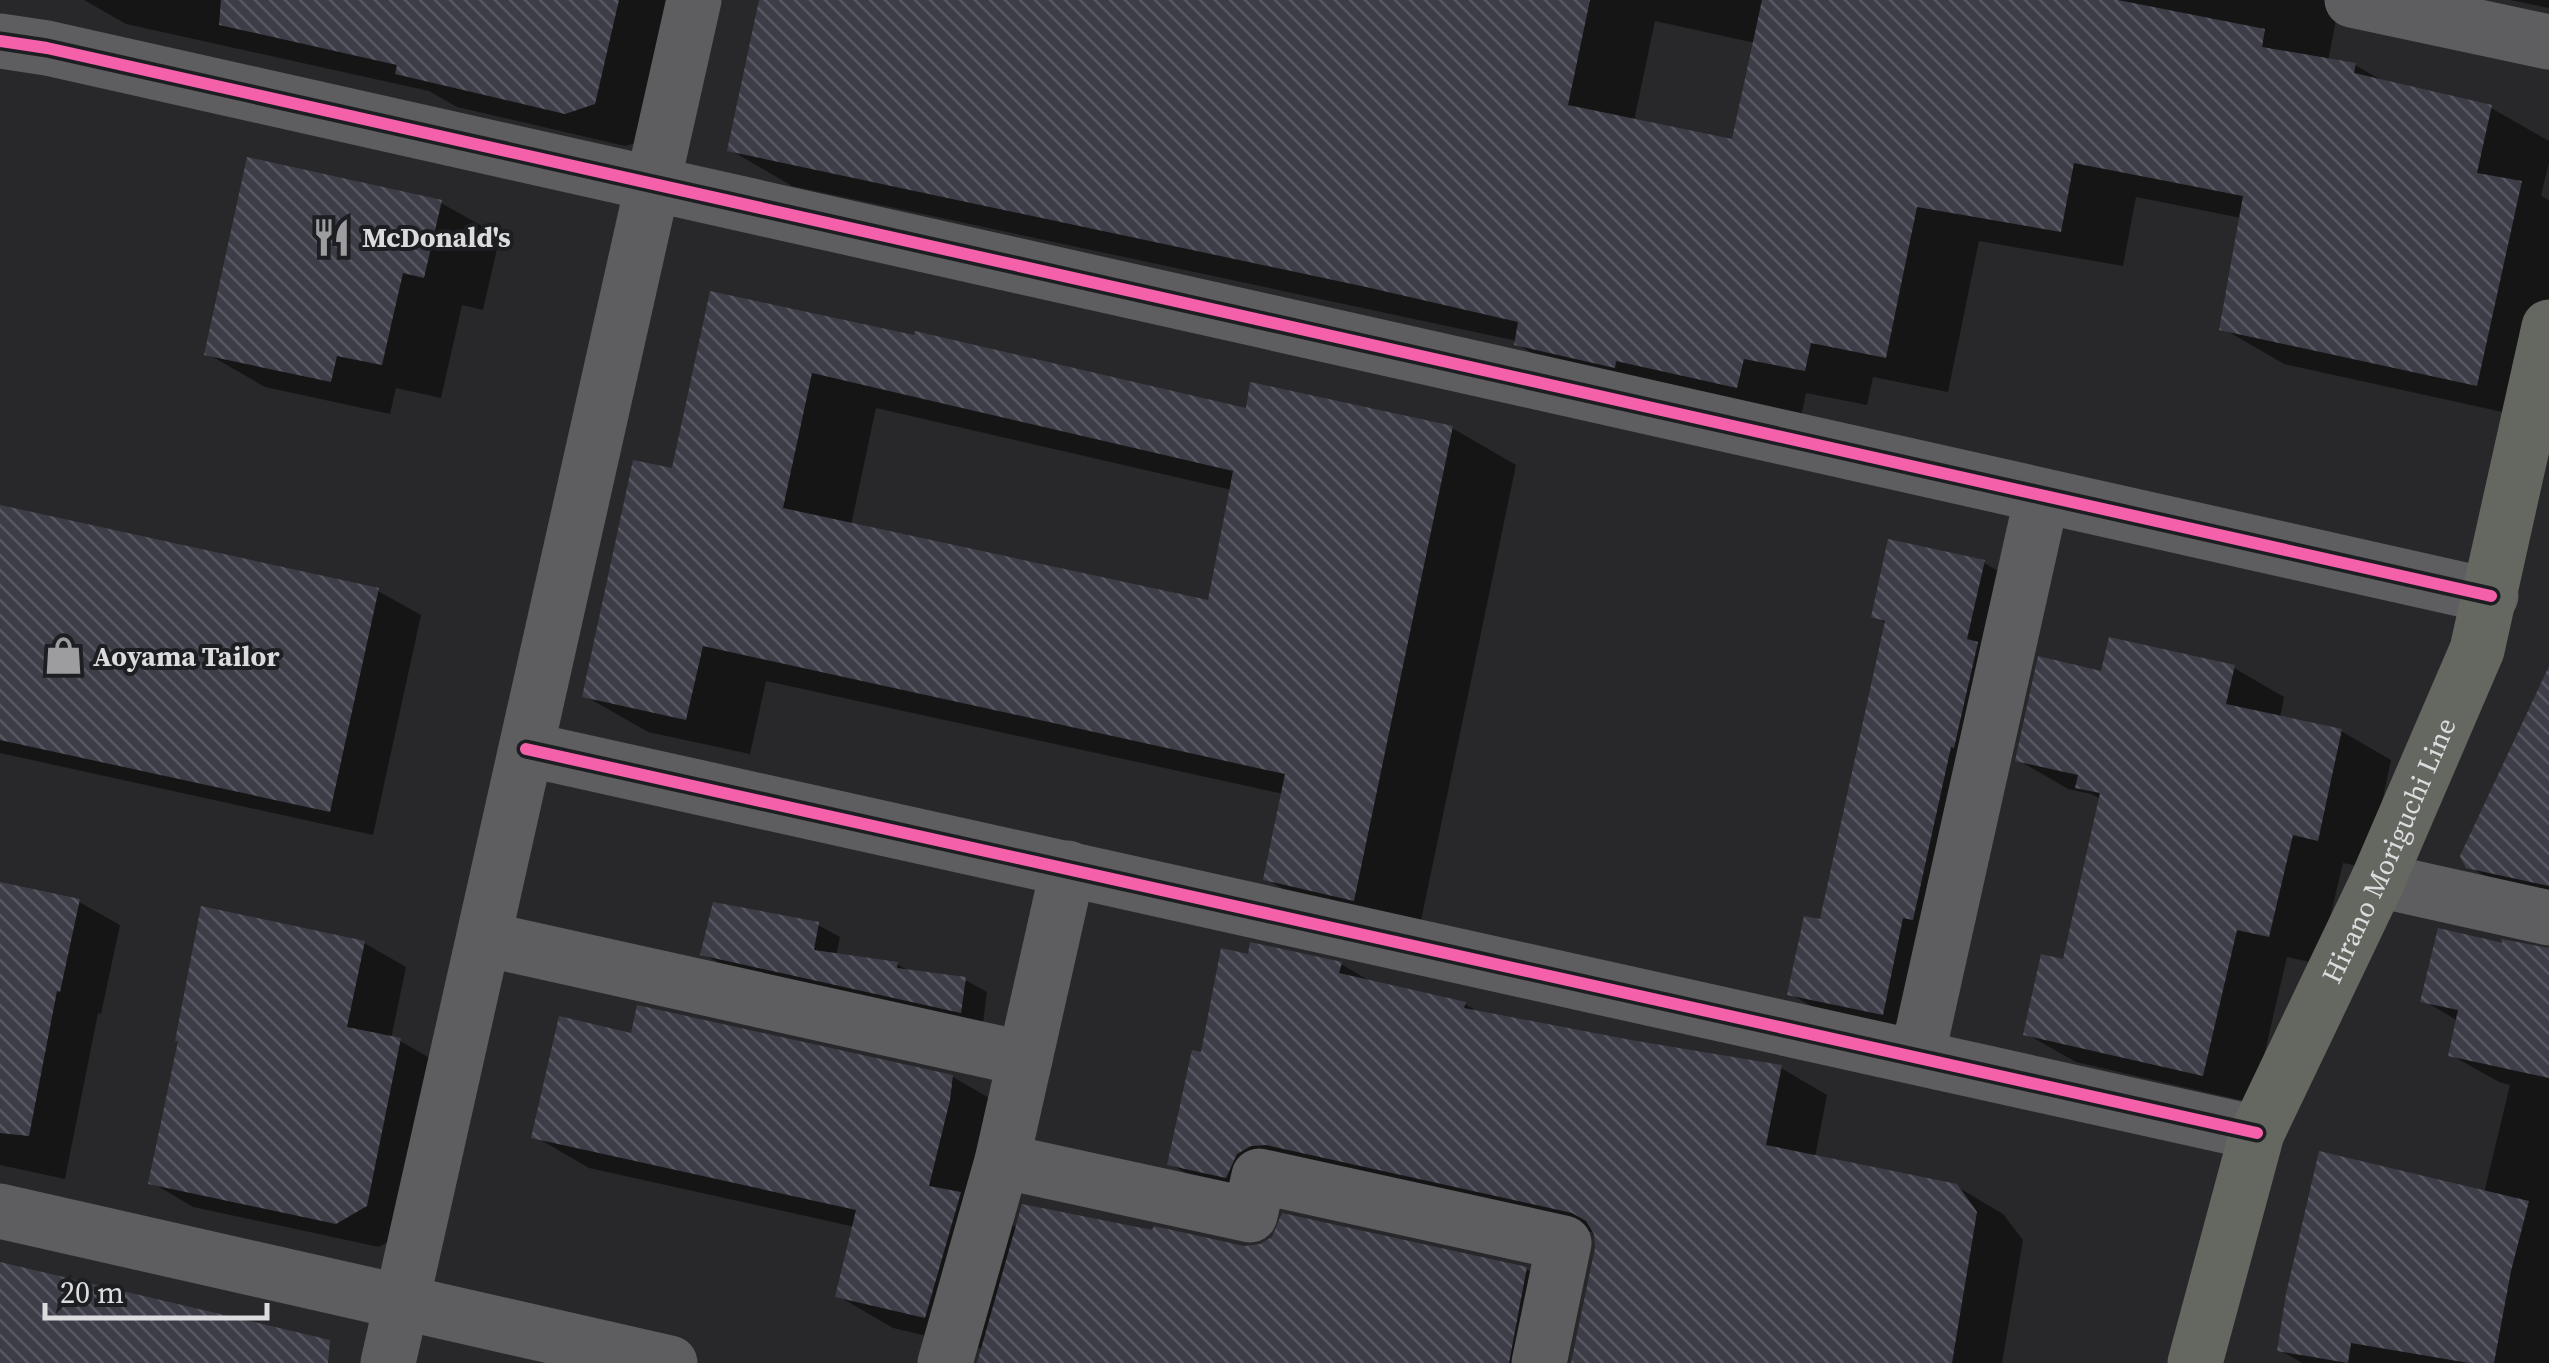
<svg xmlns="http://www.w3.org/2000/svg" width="2549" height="1363" font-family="'Source Serif 4',serif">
<defs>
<pattern id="building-back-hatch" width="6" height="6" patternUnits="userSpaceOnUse" patternTransform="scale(2.5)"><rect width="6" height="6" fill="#3d3d48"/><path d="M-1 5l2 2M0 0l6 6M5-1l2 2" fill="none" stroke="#585862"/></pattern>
</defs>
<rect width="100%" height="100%" fill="#28282a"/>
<!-- shadow -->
<g fill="#0007" fill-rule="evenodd">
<path d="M84,0h601l-31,138 -29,8 -168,-39 -28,-16 -303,-67z"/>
<path d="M762,0h1578l-12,61 27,4 33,19 103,24 58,33v21l-8,34 8,4v174l-10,46 -255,-56 -62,-36 19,-110 -105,-21 -13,69 -144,-25 -31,151 -75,-15 -6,28 -61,-12 -6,29 -221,-43 -63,-35 1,-3 -725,-155 -62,-36zM1655,21l100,22 -21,99 -100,-21z"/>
<path d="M2510,0h39v8z"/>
<path d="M441,203l59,33 -17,74 -21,-5 -21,93 -45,-10 -6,26 -125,-27 -59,-34z"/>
<path d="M712,294l536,117 204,17 64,37 -98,470 -89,-19 -63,-37 18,-85 -518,-113 -16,73 -102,-22 -63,-36 89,-225zM876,408l356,82 -22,113 -359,-78z"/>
<path d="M0,508l378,83 43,24 -48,220 -373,-82z"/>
<path d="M1984,563l43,24 -101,451 -93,-20 -43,-24 32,-72 65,-298 -13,-8z"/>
<path d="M2234,668l50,29 -4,21 61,13 50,29 -23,108 -25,-5 -24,101 -32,-7 -34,146 -177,-41 -50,-28 39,-72 36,-163 -10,-5 -23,-5 -50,-29 85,-86z"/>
<path d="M2549,749v152l-33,-7 -48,-28z"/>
<path d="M0,885l79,17 41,23 -19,89 -3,-1 -33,166 -65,-14z"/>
<path d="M818,925l22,12 -4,19 61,8 14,8 54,8 22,12 -4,31 -258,-57 -22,-12z"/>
<path d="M364,943l42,24 -15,72 9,2 42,24 -34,165 -29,17 -186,-40 -42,-25z"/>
<path d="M2508,947l41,4v412h-247l-22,-13 204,-157 26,-108 -11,-3 -48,-27 7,-34 -35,-21z"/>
<path d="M1250,957l91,7 34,20 90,20 16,10 300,54 46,27 -12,62 141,29 47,28 20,26 -21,123h-429l24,-114 -1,-16 -282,-62 -98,19 -46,-26 33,-109z"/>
<path d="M632,1036l321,41 55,32 -22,101 32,18 508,41 46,27 -14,67h-579l4,-14 -90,-21 -55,-32 17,-69 -266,-59 -55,-32z"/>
</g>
<!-- building -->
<g fill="url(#building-back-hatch)" fill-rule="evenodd">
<path d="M221,0h398l-24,104 -30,10 -170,-40 2,-9 -178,-40z"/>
<path d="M759,0h831l-22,105 164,34 30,-139h356l147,29 -3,18 94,16 -2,10 138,32 -15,68 45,8 -45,205 -258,-56 24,-134 -169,-33 -13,69 -144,-25 -31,151 -75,-15 -6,28 -61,-12 -7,29 -121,-27 -1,7 -101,-23 4,-23 -152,-35 -639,-136z"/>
<path d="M247,157l195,43 -18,78 -21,-5 -21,92 -45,-9 -6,26 -127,-27z"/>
<path d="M710,291l204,44 1,-4 331,77 4,-26 203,44 -99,475 -91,-21 22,-106 -582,-128 -17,74 -104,-23 51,-237 39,8zM812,373l421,98 -25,129 -425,-92z"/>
<path d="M0,505l379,83 -49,224 -330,-72z"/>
<path d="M1888,539l97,21 -18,79 11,3 -24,106 -3,-1 -38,173 -10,-2 -20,97 -96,-20 17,-79 16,3 65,-298 -14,-4z"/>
<path d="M2109,637l126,28 -9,39 116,25 -24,112 -25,-6 -24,102 -32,-7 -34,146 -180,-41 18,-81 22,5 37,-166 -25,-5 3,-13 -63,-14 23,-105 63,15z"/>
<path d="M2549,666v220l-83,-18 -6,-12z"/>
<path d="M0,882l80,17 -20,93 -3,-1 -28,145 -29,-3z"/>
<path d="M713,902l106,20 -5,28 84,12 -1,6 69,9 -5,36 -261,-58z"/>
<path d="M201,906l164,35 -18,86 54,11 -34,168 -31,18 -188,-40 30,-143h-3z"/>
<path d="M2438,928l65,15 -2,-4 48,9v130l-101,-22 10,-46 -38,-8z"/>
<path d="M1250,942l92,20 -3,11 127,29 -2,6 167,32 151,25 -16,80 191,39 20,28 -25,151h-381l24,-115 -1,-14 -8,-13 -14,-8 -306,-68 -15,1 -14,8 -11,24 -59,-13 25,-115 9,2 20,-104 27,6z"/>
<path d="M637,1005l316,70 -3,25 -21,86 32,6 -36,126 -90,-21 21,-87 -325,-72 28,-122 72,17z"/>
<path d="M2319,1151l210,50 -18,70 -17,92h-25l-118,-20 -3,20 -71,-12 9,-57z"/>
<path d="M1022,1204l130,26 2,-4 90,20 16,-2 12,-7 10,-24 245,54 -18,96h-532z"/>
<path d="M0,1262l330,78 -2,23h-328z"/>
</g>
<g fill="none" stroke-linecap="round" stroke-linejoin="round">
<!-- minor -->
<g stroke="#5e5e60" stroke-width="55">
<path d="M2352,0l197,42"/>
<path d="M0,41l47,7 2444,548"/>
<path d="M526,749l1731,384"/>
<path d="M2378,880l171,38"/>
<path d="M485,939l540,120"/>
<path d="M1917,1057l125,-561"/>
<path d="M1002,1161l248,54 9,-39 305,67 -25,120"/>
<path d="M0,1211l670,152"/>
<path d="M388,1363l306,-1363"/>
<path d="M945,1363l57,-202 66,-293"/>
</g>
<!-- major -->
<path stroke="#656761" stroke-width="55" id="s1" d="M2195,1363l62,-230 121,-253 99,-230 72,-323"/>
<defs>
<g id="cycleway">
<path d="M0,41l47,7 2444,548"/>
<path d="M526,749l1731,384"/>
</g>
</defs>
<!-- cycleway casing -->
<use href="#cycleway" stroke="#1d1e21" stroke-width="19"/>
<!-- cycleway -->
<use href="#cycleway" stroke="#f560ab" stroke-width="12"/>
</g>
<!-- icons -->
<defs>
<symbol id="restaurant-bare" viewBox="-9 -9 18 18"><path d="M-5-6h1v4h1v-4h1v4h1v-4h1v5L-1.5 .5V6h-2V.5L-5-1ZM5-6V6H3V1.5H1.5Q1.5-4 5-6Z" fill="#9d9da0" stroke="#1d1e21" stroke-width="2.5" paint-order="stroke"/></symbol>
<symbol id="shop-bare" viewBox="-9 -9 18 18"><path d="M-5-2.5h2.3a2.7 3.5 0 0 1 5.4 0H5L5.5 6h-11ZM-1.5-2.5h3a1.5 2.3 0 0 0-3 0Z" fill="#9d9da0" stroke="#1d1e21" stroke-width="2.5" paint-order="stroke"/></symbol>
</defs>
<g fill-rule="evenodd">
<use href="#restaurant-bare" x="304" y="210" width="55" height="55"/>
<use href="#shop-bare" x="36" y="628" width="55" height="55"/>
</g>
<g text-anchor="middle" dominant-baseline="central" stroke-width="8" stroke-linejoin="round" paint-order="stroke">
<!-- poi labels -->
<g font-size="28" font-weight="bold" fill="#dcdcdf" stroke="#1d1e21" text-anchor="start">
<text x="362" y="237">McDonald's</text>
<text x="93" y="656">Aoyama Tailor</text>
</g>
<!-- street labels -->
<g font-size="28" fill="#dcdcdf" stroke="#1d1e21">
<text stroke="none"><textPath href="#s1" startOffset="550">Hirano Moriguchi Line</textPath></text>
</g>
</g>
<!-- scale -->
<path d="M45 1303v15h222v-15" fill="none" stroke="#dcdcdf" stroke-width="5"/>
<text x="60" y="1303" font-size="30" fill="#dcdcdf" stroke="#1d1e21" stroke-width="8" paint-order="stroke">20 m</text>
</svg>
